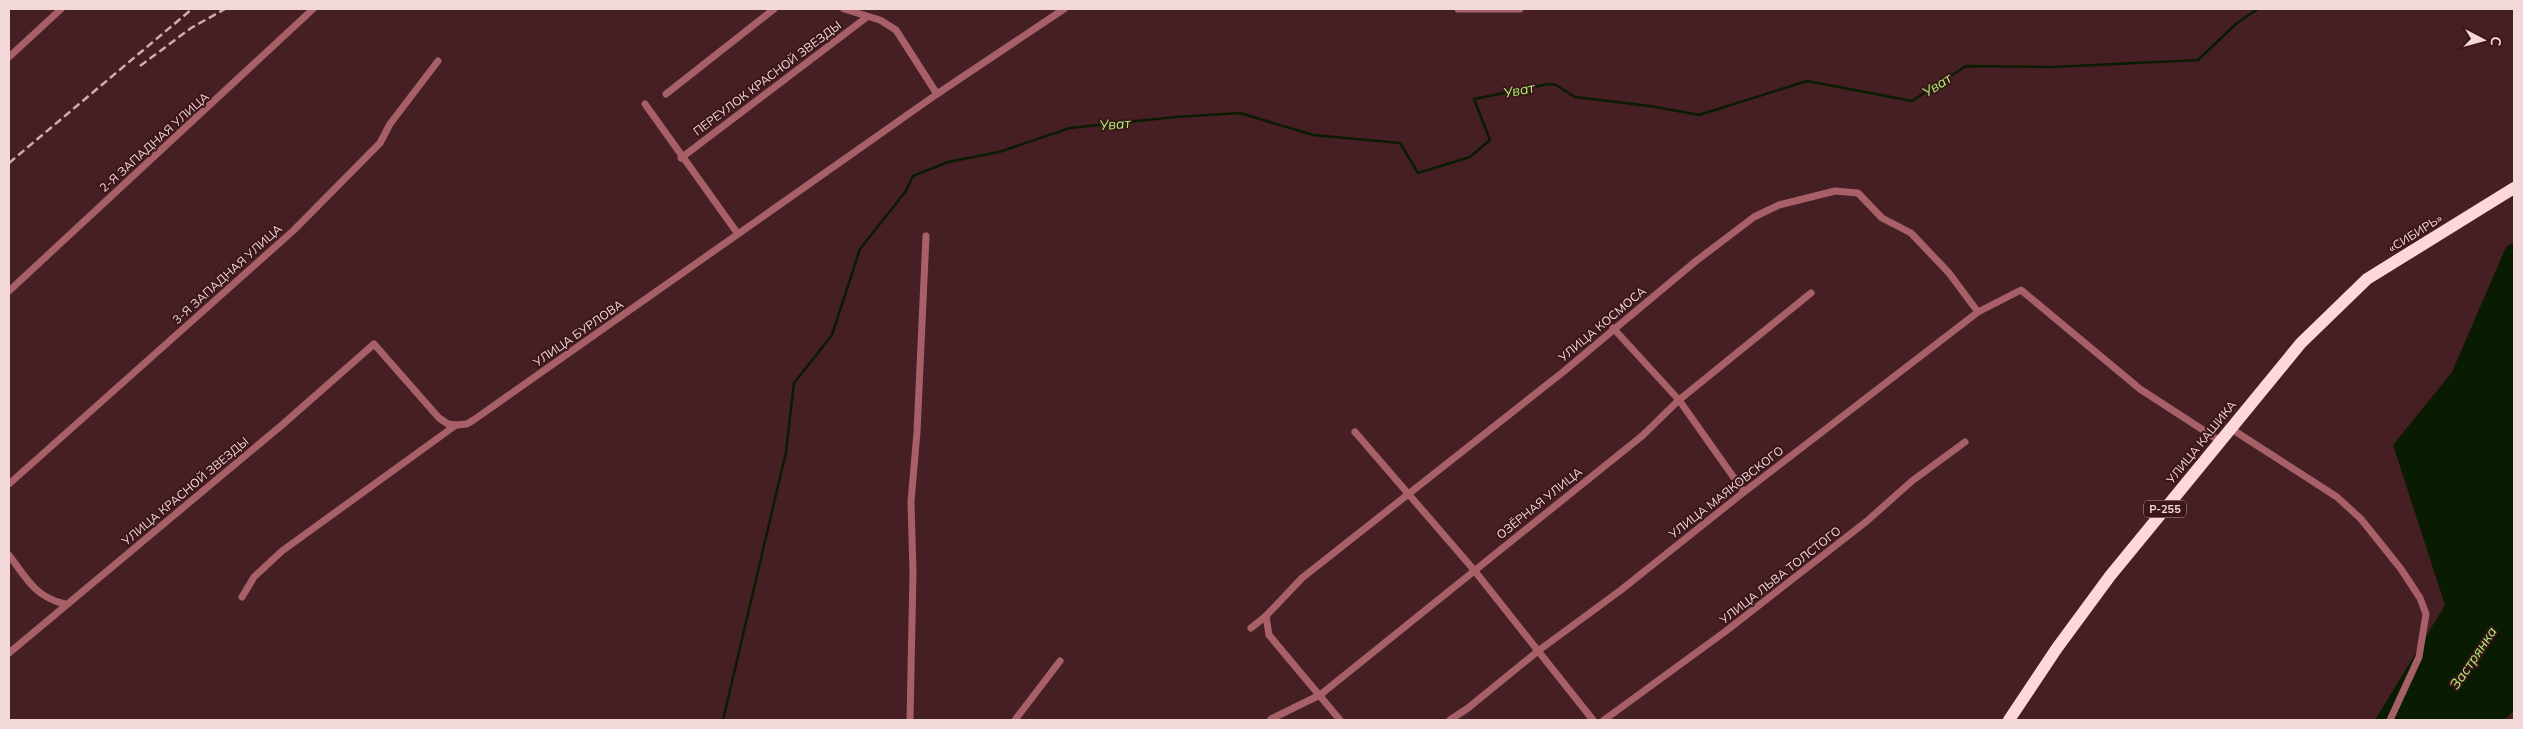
<svg xmlns="http://www.w3.org/2000/svg" width="2523" height="729" font-family="Mulish,sans-serif">
<rect width="100%" height="100%" fill="#461f24"/>
<!-- water -->
<path fill="#091b00" d="M2514,242v468l-9,10h-130l70,-115 -52,-160 59,-73 54,-125z"/>
<g fill="none" stroke-linecap="round" stroke-linejoin="round">
<!-- stream -->
<path stroke="#091b00" stroke-width="2.5" d="M723,720l63,-268 8,-69 38,-48 28,-86 46,-58 7,-15 35,-14 51,-10 71,-24 105,-11 65,-4 73,22 87,8 18,30 52,-16 20,-17 -16,-41 74,-15 8,1 19,12 75,9 49,9 108,-34 105,20 54,-35 87,1 145,-7 39,-37 21,-14"/>
<!-- street -->
<g stroke="#a86068" stroke-width="7">
<path d="M844,9l36,11 16,10 41,64"/>
<path d="M1458,9h62"/>
<path d="M9,57l52,-48"/>
<path d="M666,94l108,-85"/>
<path d="M645,104l93,130"/>
<path d="M681,158l186,-141"/>
<path d="M9,291l304,-282"/>
<path d="M1613,328l66,72 65,92"/>
<path d="M2230,428l107,69 24,22 40,50 19,29 6,16 -7,43 -29,63"/>
<path d="M1355,432l119,138 119,150"/>
<path d="M9,484l285,-254 86,-87 10,-19 48,-63"/>
<path d="M9,555c18,24 26,42 56,49"/>
<path d="M242,597l12,-20 28,-26 174,-126 11,-1 8,-5 462,-325 127,-85"/>
<path d="M1266,616l3,19 71,85"/>
<path d="M1251,628l15,-12 36,-38 261,-206 133,-111 58,-44 25,-12 56,-14 23,2 24,25 29,15 38,40 29,39"/>
<path d="M9,653l273,-228 92,-81 65,74 9,6 8,1"/>
<path d="M1271,719l49,-24 322,-259 37,-36 132,-107"/>
<path d="M910,720l3,-148 -2,-70 6,-70 9,-196"/>
<path d="M1015,720l45,-59"/>
<path d="M1450,720l18,-12 70,-57 83,-61 123,-98 234,-180 43,-22 119,99 80,52"/>
<path d="M1604,720l122,-89 141,-110 45,-40 53,-39"/>
</g>
<!-- highway -->
<path stroke="#fdd7da" stroke-width="12" d="M2009,720l48,-72 53,-72 191,-233 66,-64 147,-91"/>
<!-- rail -->
<g stroke="#cbaeb0" stroke-width="2.5" stroke-dasharray="8 4" stroke-linecap="butt">
<path d="M140,66l51,-38 34,-19"/>
<path d="M9,163l183,-154"/>
</g>
</g>
<g text-anchor="middle" dominant-baseline="central" stroke-width="4" stroke-linejoin="round" paint-order="stroke">
<!-- shield labels -->
<rect fill="#3a151a" stroke="#bc9ea0" stroke-width="1" x="2144" y="500.5" width="42" height="17" rx="4"/>
<g font-size="11" font-weight="bold" fill="#f3d8da">
<text x="2165" y="509">Р-255</text>
</g>
<!-- street labels -->
<g font-size="12" fill="#f3d8da" stroke="#3a151a">
<text transform="translate(767 78) rotate(-37)">ПЕРЕУЛОК КРАСНОЙ ЗВЕЗДЫ</text>
<text transform="translate(154 142) rotate(-42)">2-Я ЗАПАДНАЯ УЛИЦА</text>
<text transform="translate(2415 233) rotate(-32)">«СИБИРЬ»</text>
<text transform="translate(227 274) rotate(-42)">3-Я ЗАПАДНАЯ УЛИЦА</text>
<text transform="translate(1602 324) rotate(-40)">УЛИЦА КОСМОСА</text>
<text transform="translate(578 333) rotate(-35)">УЛИЦА БУРЛОВА</text>
<text transform="translate(2201 442) rotate(-51)">УЛИЦА КАШИКА</text>
<text transform="translate(185 491) rotate(-40)">УЛИЦА КРАСНОЙ ЗВЕЗДЫ</text>
<text transform="translate(1726 492) rotate(-38)">УЛИЦА МАЯКОВСКОГО</text>
<text transform="translate(1539 503) rotate(-39)">ОЗЁРНАЯ УЛИЦА</text>
<text transform="translate(1780 575) rotate(-38)">УЛИЦА ЛЬВА ТОЛСТОГО</text>
</g>
<!-- water labels -->
<g font-size="14" font-style="italic" fill="#a9f470" stroke="#3a151a">
<text transform="translate(1937 85) rotate(-33)">Уват</text>
<text transform="translate(1519 90) rotate(-11)">Уват</text>
<text transform="translate(1115 124) rotate(-5)">Уват</text>
<text transform="translate(2473 658) rotate(-56)">Застрянка</text>
</g>
</g>
<!-- border -->
<rect width="2523" height="729" fill="none" stroke="#f3d8da" stroke-width="20"/>
<!-- north arrow -->
<g transform="translate(2483 40) rotate(96)" stroke="#3a151a" stroke-width="4" paint-order="stroke">
<path d="M0-4L9 19L0 12L-9 19Z" fill="#f3d8da"/>
<text y="-8" font-size="14" font-weight="bold" text-anchor="middle" fill="#f3d8da">С</text>
</g>
</svg>
